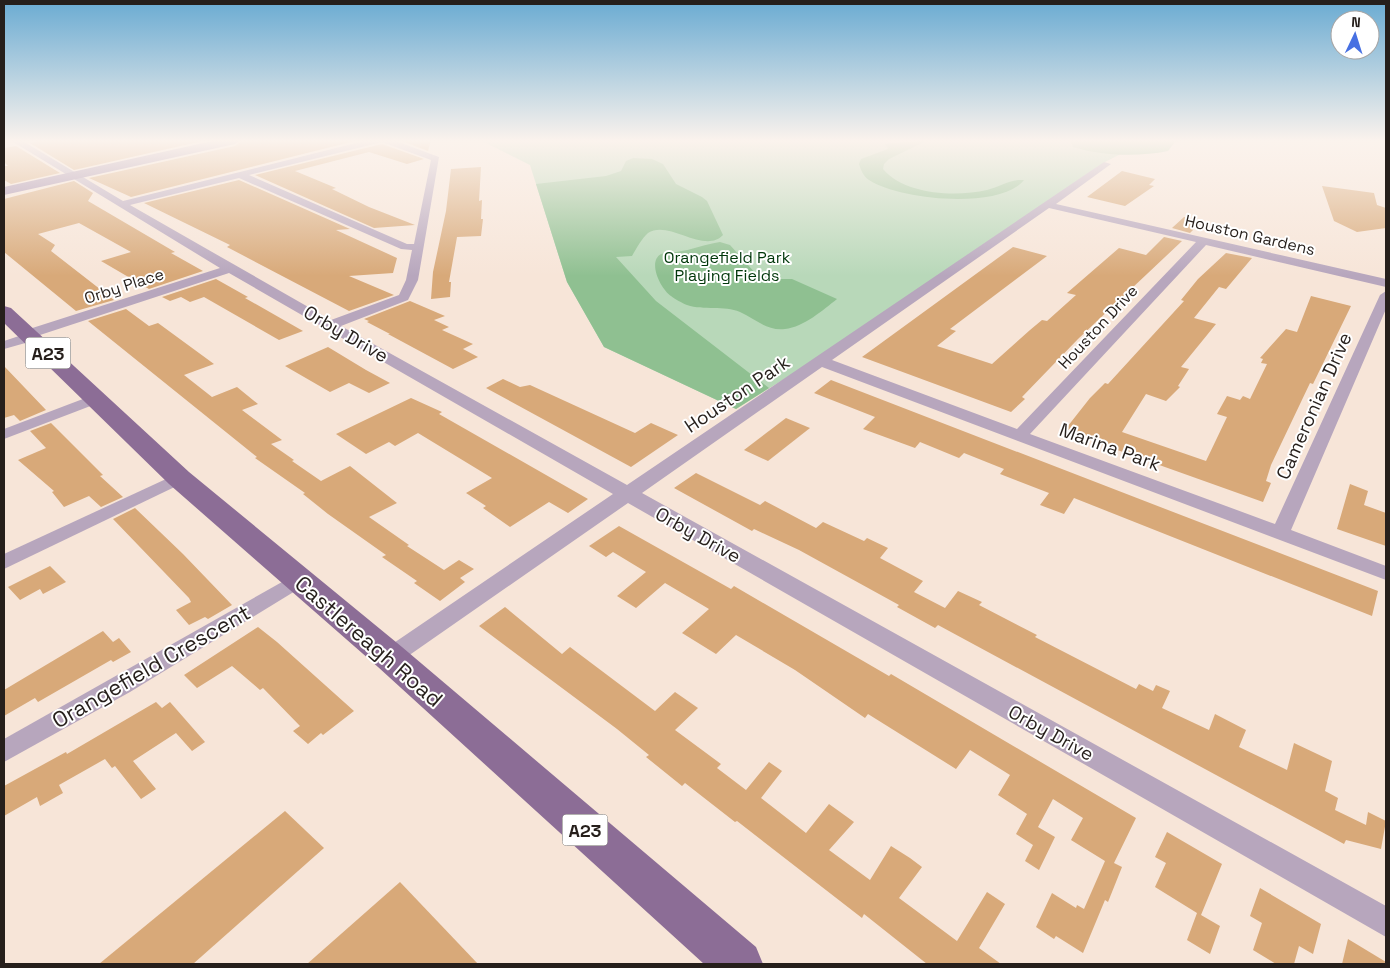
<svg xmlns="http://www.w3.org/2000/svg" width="1390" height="968" font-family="'Space Grotesk',sans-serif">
<rect width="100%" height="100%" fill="#f7e5d8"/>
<!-- green -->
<path fill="#b8d8b9" d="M480,140h668l-43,22 -311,211 -58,36 -132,-62 -37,-65 -37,-117z"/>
<!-- forest -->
<g fill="#8fc091">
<path d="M928,140l-39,19 -5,5 -1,5c22,26 73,28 104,21 13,-3 23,-11 37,-10 -24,30 -125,20 -155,0 -6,-4 -8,-10 -10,-16l2,-5 27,-10 -3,-5z"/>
<path d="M1070,140h125l-20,2 -7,9c-30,6 -66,5 -95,-4z"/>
<path d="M633,158l19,1 11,5 13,20 26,13 5,4 16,34c-19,20 -54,-16 -75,-2 -6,5 -12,16 -16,23l-16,1 40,44 113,87 -33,21 -132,-62 -37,-65 -31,-98 70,-8 15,-5 5,-10z"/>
<path d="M720,242l10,3 27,30 12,4h23l45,20c-14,11 -33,28 -52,30 -19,2 -29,-10 -45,-17 -16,-7 -36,-1 -53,-7 -5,-2 -12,-6 -16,-9 -10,-7 -24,-34 -10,-42 5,-2 11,-2 15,-2 16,-2 29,-8 44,-10z"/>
</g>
<!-- building -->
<g fill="#d8a979">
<path d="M43,140h164l-133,30 -44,-27z"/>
<path d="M243,140h116l-228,57 -42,-19 146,-32z"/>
<path d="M399,140h32l-3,11z"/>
<path d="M382,144l42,15 -17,5 -38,-12 -74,19 41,17 -4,1 37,18 46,18 -41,3 -119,-53z"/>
<path d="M16,146l44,27 -49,11 -7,-4v-14h4l-4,-4v-14z"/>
<path d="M481,167l-2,34 3,-1 -1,19h2l-2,17 -24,1 -8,45h2l-1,15 -19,2 2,-27 13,-61 5,-42z"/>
<path d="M1122,171l33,8 -6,6 5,1 -29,20 -38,-9z"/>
<path d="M239,180l111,49 -14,1 61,28 -4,15 -44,3 45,19 -45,16 -122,-64 3,-2 -86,-42z"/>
<path d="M74,181l19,12 -5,8 87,51 -4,1 32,18 -54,18 -48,-28 30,-9 -52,-29 -41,11 17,11 -4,6 63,49 -38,11 -72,-59v-53z"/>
<path d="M1322,186l52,7 3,12 9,3v20l-29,4 -23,-11z"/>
<path d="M1184,217l18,4 -12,12 -18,-5z"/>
<path d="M1164,237l18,4 -104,98 -56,58 3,2 -14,13 -149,-55 151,-110 34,9 -97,73 6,2 -19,15 55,18 38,-34 12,-10 5,1 29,-26 -9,-2 52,-45 27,7z"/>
<path d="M1226,253l26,5 -26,31 -7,-2 -25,31 22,6 -35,43 8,2 -11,17 2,1 -14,14 -20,-7 -24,38 84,29 21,-44 -10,-3 10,-18 13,4 3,-4 7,3 17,-35 -6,-1 2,-4 -3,-1 26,-29 11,3 14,-36 40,10 -38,78 -3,-1 -39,82 -5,16 5,2 -8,19 -199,-71 26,-33 15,-15 3,1 76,-83 -3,-1 17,-21z"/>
<path d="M216,279l32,18 -3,1 58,33 -24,9 -75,-43 -14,5 -9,-5 -11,4 -8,-4z"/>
<path d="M410,301l35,15 -11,4 15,7 -7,3 31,14 -10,5 15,8 -25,12 -65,-35h2l-23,-12 2,-1 -5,-2z"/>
<path d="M126,309l23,17 9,-3 56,41 -30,11 28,22 25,-10 21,17 -16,6 40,30 -11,4 23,16 -2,1 29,20 29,-15 47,37 -28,14 40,28 -2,1 37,24 15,-10 15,9 -14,9 5,4 -25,19 -26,-18 3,-2 -35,-24 4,-2 -58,-41 -25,-20 2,-1 -50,-35 2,-1 -169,-136z"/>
<path d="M328,347l38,23 24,13 -21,10 -20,-10 -19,9 -45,-26z"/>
<path d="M4,366l42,44 -26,11 -6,-6 -10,3z"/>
<path d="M503,379l17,8 10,-2 105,48 16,-10 27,12 -47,32 -145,-79z"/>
<path d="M831,380l547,211 -6,25 -298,-118 -10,16 -24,-9 9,-12 -49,-19 4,-5 -40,-16 -5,5 -39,-16 -5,6 -52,-19 12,-12 -61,-24z"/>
<path d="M411,398l31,14 -3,2 149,85 -20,14 -19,-11 -39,25 -27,-19 3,-2 -20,-13 26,-15 -74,-45 -23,13 -6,-4 -23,12 -30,-20z"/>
<path d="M786,418l24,10 -42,33 -24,-11z"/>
<path d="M51,423l52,52 -3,1 23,21 -22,10 -12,-11 -25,11 -12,-15 2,-1 -36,-31 28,-12 -16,-17z"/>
<path d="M696,473l64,32 5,-4 51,27 7,-6 41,19 3,-3 21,10 -8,10 43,23 -9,11 31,16 13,-17 24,11 -3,3 58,30 -2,2 101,52 3,-5 14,7 3,-6 14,6 -8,17 47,22 6,-16 31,16 -7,17 44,21 4,2 7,-27 38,18 -7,30 13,7 -3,12 31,15 2,-13 18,9 -5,28 -35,-9 -2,4 -406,-219 -3,3 -38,-21 2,-2 -100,-55 -45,-21 -2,2 -78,-43z"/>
<path d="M1350,484l18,7 -4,14 22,8v33l-49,-17z"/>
<path d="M135,508l48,46 49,51 -24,14 -3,-2 -16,8 -13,-15 15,-8 -2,-4 -76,-79z"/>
<path d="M619,526l112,63 3,-3 155,90 2,-2 245,144 -22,45 8,4 -14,35 -3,-2 -22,53 -27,-17 -2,3 -18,-12 16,-34 24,15 1,-3 7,4 21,-48 -34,-21 12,-22 -30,-19 -15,28 17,10 -16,33 -14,-9 8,-16 -17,-11 11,-20 -29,-19 12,-20 -40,-25 -14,19 -88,-55 -3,4 -70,-48 -59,-35 -20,19 -34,-21 27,-24 -44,-26 -29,25 -19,-12 29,-24 -33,-20 -7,5 -17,-11z"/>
<path d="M50,566l16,16 -23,12 -3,-5 -20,11 -12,-13z"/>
<path d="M505,607l57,47 8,-7 85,64 20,-19 23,16 -23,22 46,34 -4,4 29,22 23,-28 13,9 -21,27 45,35 23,-29 25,18 -25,28 41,30 21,-34 19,12 12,9 -23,31 58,43 30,-49 18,12 -26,44 22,16h-74l-63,-50 -2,4 -125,-97 -2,1 -50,-39 -3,3 -36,-29 3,-2 -32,-26 -138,-103z"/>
<path d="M258,627l19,15 77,69 -31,24 -2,-2 -13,11 -15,-13 7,-5 -37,-38 -3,2 -28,-24 -35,22 -13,-13z"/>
<path d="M103,631l10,11 6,-4 12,14 -18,10 -2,-2 -73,42 -3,-4 -31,18v-26z"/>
<path d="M156,702l6,6 8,-6 35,40 -13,9 -16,-18 -43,28 23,28 -15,10 -26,-33 -3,2 -7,-9 -46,26 4,8 -23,13 -3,-9 -33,19v-30l62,-34 1,2z"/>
<path d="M285,811l39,37 -131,116h-94z"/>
<path d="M1167,832l55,32 -21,51 19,11 -10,28 -23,-14 10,-27 -42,-26 11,-24 -11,-6z"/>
<path d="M400,882l78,82h-171z"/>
<path d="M1260,888l61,36 -8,30 -14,-8 -5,18h-18l-23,-14 9,-27 -12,-7z"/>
<path d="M1348,939l38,23v2h-44z"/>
</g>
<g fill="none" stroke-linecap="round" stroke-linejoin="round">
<!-- street -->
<g fill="#b7a6bd" fill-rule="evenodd">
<path d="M10,140h11l102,61 245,-61h25l46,17 -21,123 -10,20 -67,26 286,159 477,-323 7,2 -55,40 330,75v8l-180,-42 -176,189 245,90 105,-229 6,-4v18l-95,221 95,36v14l-564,-213 -180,126 744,413v31l-758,-434 -230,160 -8,3 -8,-3 -3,-6 3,-6 231,-157 -384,-221 -192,63 -1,4 -32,9v-8l18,-6 1,-4 197,-63zM382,142l49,18 -17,84h-7l-158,-69zM239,178l162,71 11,1 -6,30 -7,15 -68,25 -201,-115zM1049,208l147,34 -179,187 -185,-69z"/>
<path d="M96,394l8,5 -3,3 -97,37v-10z"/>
<path d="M179,473l6,1 3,4 -3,4 -181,87v-15z"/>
<path d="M298,573l7,2 3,5 -3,5 -175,107 -126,70v-23z"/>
</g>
<!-- secondary -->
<path fill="#9e85a7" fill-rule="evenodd" d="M217,140h24l-6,4 -231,51v-8z"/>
<!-- primary -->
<path fill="#8c6d96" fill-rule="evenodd" d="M4,306l7,2 178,164 213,175 354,300 7,17h-59l-326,-297 -209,-183 -165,-161z"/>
</g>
<!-- sky -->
<linearGradient id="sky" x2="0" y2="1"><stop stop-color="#6aabd2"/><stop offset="0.51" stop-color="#fbf3ed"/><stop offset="1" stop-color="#fbf3ed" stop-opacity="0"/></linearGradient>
<rect width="1390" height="276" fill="url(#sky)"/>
<g text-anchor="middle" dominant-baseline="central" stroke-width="4" stroke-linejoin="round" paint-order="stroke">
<!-- far-street labels -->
<g font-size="16" fill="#261f1b" stroke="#fff">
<text transform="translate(1250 235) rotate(13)">Houston Gardens</text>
<text transform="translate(124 286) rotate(-18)">Orby Place</text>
<text transform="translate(1098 327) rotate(-47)">Houston Drive</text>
</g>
<!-- far-park labels -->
<g font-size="16" fill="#00370a" stroke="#fff">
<text x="727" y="257">Orangefield Park<tspan x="727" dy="18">Playing Fields</tspan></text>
</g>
<!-- shield labels -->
<g fill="#fff" stroke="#67625f" stroke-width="1">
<rect x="25.5" y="337.5" width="45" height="31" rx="4"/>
<rect x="562.5" y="814.5" width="45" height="31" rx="4"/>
</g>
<g font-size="18" font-weight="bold" fill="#261f1b">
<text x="48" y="353">A23</text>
<text x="585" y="830">A23</text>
</g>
<!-- street labels -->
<g font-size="19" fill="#261f1b" stroke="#fff">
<text transform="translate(346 334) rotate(30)">Orby Drive</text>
<text transform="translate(737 394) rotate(-34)">Houston Park</text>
<text transform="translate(1314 406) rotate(-66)">Cameronian Drive</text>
<text transform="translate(1110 447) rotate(20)">Marina Park</text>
<text transform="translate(698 535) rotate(29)">Orby Drive</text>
<text transform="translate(1051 733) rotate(29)">Orby Drive</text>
</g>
<!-- near-street labels -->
<g font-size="22" fill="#261f1b" stroke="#fff">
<text transform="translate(369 641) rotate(41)">Castlereagh Road</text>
<text transform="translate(151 666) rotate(-30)">Orangefield Crescent</text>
</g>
</g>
<!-- border -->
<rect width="1390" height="968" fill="none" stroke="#261f1b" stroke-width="10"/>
<!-- north arrow -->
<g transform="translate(1355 35) rotate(4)"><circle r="24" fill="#ffffff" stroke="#a8a5a4"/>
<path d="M0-4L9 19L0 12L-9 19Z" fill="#4770e2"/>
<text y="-8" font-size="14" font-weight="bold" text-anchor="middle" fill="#261f1b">N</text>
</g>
</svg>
